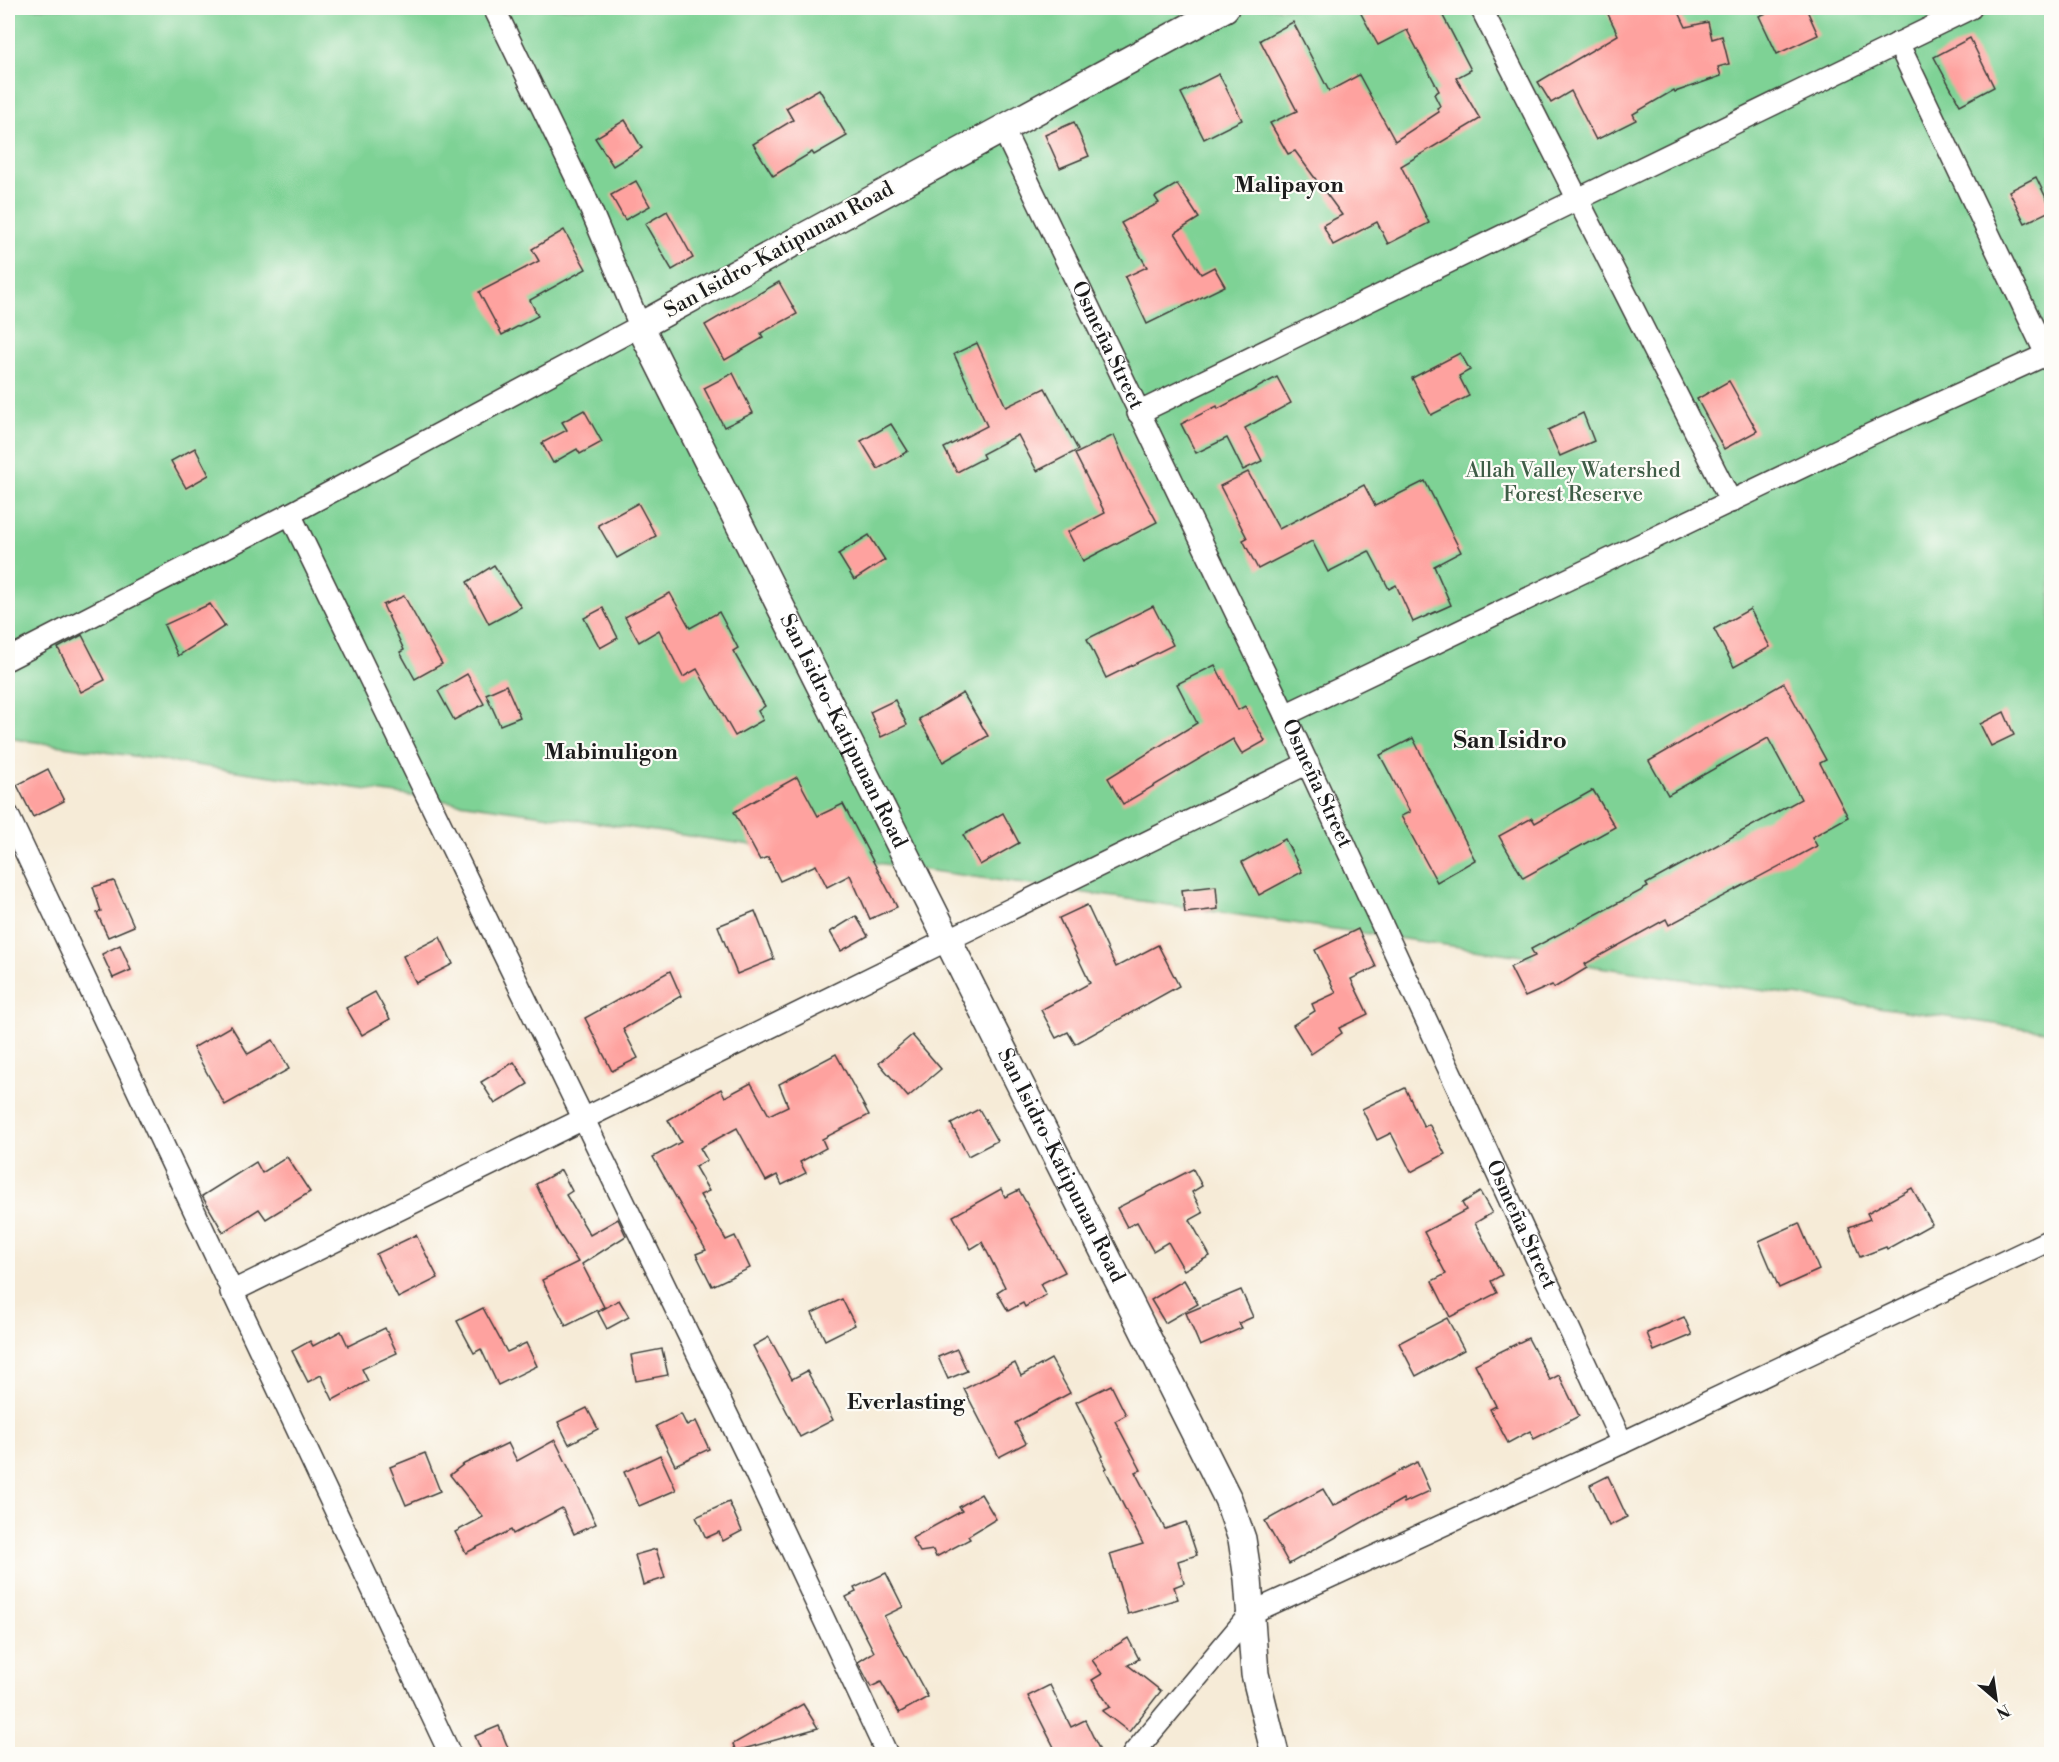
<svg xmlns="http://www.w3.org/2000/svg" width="2059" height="1762" font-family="'Libre Bodoni',serif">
<rect width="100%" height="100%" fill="#fdfcf7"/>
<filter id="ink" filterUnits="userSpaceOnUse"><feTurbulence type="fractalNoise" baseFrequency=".0167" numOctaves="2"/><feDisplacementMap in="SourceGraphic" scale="12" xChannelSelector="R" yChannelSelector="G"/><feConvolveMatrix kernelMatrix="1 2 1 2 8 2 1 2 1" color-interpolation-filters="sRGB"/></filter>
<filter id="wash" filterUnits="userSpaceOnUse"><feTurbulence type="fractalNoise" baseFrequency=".008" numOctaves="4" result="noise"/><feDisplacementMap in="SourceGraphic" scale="24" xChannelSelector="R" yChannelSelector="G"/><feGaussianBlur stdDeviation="1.35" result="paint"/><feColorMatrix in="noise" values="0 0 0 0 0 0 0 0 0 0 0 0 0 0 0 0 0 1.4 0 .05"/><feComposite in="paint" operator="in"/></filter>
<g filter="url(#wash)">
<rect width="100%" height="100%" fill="#f6ebd7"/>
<!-- green -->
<path fill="#7ed295" stroke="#4d7758" stroke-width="1.5" d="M8,8h2043v1024l-2043,-294z"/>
<g id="blocks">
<!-- building -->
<g fill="#fea29f">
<path d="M1358,8h92l-9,4 30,58 -15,8 24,41 -79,47 28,57 -41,21 -11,-22 -44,23 -10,-20 19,-10 -47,-64 -7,3 -18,-31 27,-12 -37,-71 33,-18 36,69 30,-16 36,66 44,-29 -2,-4 3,-2 -6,-12 5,-3 -32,-61 -29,15z"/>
<path d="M1605,8h72l9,19 22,-5 4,17 10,-3 7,28 -11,3 3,9 -46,16 -1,-2 -41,24 3,6 -40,20 -25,-49 -20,12 -13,-21 80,-47z"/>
<path d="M1779,8h27l12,27 -41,19 -18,-38z"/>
<path d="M1970,38l24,49 -34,18 -26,-48z"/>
<path d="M1219,74l23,46 -38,19 -23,-46z"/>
<path d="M819,89l28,47 -33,19 -2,-3 -39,24 -20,-32 40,-24 -7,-12z"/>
<path d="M625,120l17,28 -29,18 -18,-28z"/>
<path d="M1074,122l15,34 -29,12 -15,-33z"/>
<path d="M2036,177l16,33 -27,13 -16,-32z"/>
<path d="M636,181l14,25 -25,14 -14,-25z"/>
<path d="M1177,184l22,34 -24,15 26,41 13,-7 11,19 -78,38 -22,-47 22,-10 -26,-44 38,-20 -4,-6z"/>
<path d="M667,211l26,47 -21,12 -27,-46z"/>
<path d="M564,230l22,39 -56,31 8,16 -36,19 -23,-43 60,-31 -7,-12z"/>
<path d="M779,282l18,32 -36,19 2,5 -38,22 -20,-35z"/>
<path d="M977,343l29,64 39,-19 33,62 -41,21 -19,-36 -36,19 2,4 -27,14 -13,-24 43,-22 -33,-72z"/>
<path d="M1460,353l10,17 -11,6 10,20 -38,19 -19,-37z"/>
<path d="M733,373l20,40 -29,14 -20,-39z"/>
<path d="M1277,377l14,26 -46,25 17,33 -19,9 -16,-32 -31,15 -15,-29 36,-18 1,3z"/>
<path d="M1729,381l28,50 -33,18 -27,-50z"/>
<path d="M584,410l18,32 -22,12 -3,-5 -24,14 -11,-20 25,-13 -5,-8z"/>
<path d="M1583,413l11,28 -34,15 -12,-26z"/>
<path d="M891,424l17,27 -30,18 -17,-28z"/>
<path d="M1114,435l14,33 29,54 -74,39 -15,-29 37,-19 -30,-59z"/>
<path d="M195,448l14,27 -23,13 -15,-27z"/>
<path d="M1248,472l31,57 85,-44 11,21 50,-25 36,71 -27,14 17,39 -38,17 -17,-37 -7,4 -20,-38 -41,21 -16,-31 -54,28 -15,-29 4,-2 -27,-52z"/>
<path d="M638,503l18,33 -39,22 -19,-33z"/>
<path d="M869,535l16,25 -31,20 -16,-26z"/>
<path d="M494,565l27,42 -32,17 -22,-42z"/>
<path d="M670,593l20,35 29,-16 19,36 -5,3 32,55 -7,5 5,9 -28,16 -38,-67 -14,8 -24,-47 -20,12 -14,-25z"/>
<path d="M404,596l38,68 -27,15 -15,-27 4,-2 -21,-45z"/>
<path d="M210,604l15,22 -47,30 -14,-31z"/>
<path d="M1153,606l20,39 -67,33 -19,-39z"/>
<path d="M603,608l15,30 -18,10 -16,-30z"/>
<path d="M1750,609l20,38 -36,20 -20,-38z"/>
<path d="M82,635l23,45 -24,12 -23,-44z"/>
<path d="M1215,665l23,45 7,-4 20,35 -23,13 -9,-15 -110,65 -15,-26 89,-55 -20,-39z"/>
<path d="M467,674l17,30 -30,16 -16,-29z"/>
<path d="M1784,683l42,77 -6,3 28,54 -36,20 5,9 -148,79 -3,-6 -81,45 2,4 -33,20 -2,-3 -27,12 -15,-30 25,-11 -4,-7 117,-62 -2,-3 155,-85 -33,-61 -100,57 -19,-34z"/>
<path d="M506,685l14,32 -20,8 -14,-31z"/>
<path d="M963,693l25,43 -45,26 -24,-43z"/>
<path d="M895,700l12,25 -26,12 -11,-25z"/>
<path d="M2004,712l10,23 -23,11 -11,-22z"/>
<path d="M1413,738l62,122 -38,22 -36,-66 9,-4 -30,-57z"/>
<path d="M48,769l16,32 -31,16 -16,-32z"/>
<path d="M797,777l21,39 25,-12 54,103 -27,12 -20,-44 -23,12 -11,-22 -36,16 -12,-24 -8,3 -26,-48z"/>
<path d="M1593,790l22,37 -92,51 -24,-42 33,-18 3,5z"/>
<path d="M1003,813l16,30 -39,22 -17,-30z"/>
<path d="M1285,839l17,33 -43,23 -17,-33z"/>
<path d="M114,881l20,45 -26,11 -11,-24 4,-2 -8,-24z"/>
<path d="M1216,886l2,23 -33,4 -3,-23z"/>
<path d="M1087,905l29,62 42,-22 21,41 -104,58 -7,-12 -12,6 -15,-28 49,-27 -31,-65z"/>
<path d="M755,911l19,48 -37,15 -19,-48z"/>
<path d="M856,916l12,20 -27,15 -11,-19z"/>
<path d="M1358,929l18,38 -25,12 17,35 -29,14 3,5 -31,21 -18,-29 22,-14 -3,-7 24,-11 -21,-43z"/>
<path d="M440,937l13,27 -37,19 -13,-27z"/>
<path d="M120,945l11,25 -18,8 -11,-24z"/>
<path d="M670,971l11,25 -58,33 15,29 -26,13 -27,-53z"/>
<path d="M375,992l15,27 -28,16 -16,-27z"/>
<path d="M231,1026l17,28 25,-14 16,29 -64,36 -32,-57z"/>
<path d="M912,1035l29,34 -33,28 -29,-34z"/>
<path d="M836,1054l33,61 -47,24 4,9 -26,14 6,11 -24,12 -5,-10 -11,6 -29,-53 -37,20 7,12 -12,7 14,24 -9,4 26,45 9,-4 15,32 -38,18 -16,-32 10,-4 -53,-93 28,-15 -13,-22 53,-31 4,8 26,-14 18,32 19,-9 -9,-22z"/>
<path d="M514,1062l14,22 -33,20 -14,-22z"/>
<path d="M1405,1088l19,39 5,-3 16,30 -34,18 -20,-39 -14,7 -15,-31z"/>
<path d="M979,1109l18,32 -29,15 -17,-32z"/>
<path d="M287,1157l23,35 -44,27 -7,-10 -36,23 -21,-36 54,-34 6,11z"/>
<path d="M1193,1169l9,17 -10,6 11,21 -13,7 20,36 -26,14 -16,-28 -15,9 -16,-29 -10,5 -10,-19z"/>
<path d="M561,1170l11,21 -6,4 24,40 28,-16 8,17 -44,28 22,43 -38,19 -24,-46 36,-18 -21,-32 -21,-46z"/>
<path d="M1912,1188l20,36 -45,25 -1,-2 -26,10 -11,-30 21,-8 -3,-6z"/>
<path d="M1001,1189l4,8 14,-7 46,82 -25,12 6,11 -21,12 -2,-4 -15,8 -11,-19 8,-5 -23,-45 -11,7 -18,-33z"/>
<path d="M1480,1192l12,21 -17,10 27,52 -11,6 6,12 -47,24 -18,-36 14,-7 -22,-42 42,-22 -4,-7z"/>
<path d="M1799,1223l20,47 -40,18 -20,-47z"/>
<path d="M416,1235l22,43 -40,20 -22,-44z"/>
<path d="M1184,1280l14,24 -33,19 -14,-23z"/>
<path d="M1241,1290l12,27 -14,6 3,5 -42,18 -14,-33z"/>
<path d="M842,1299l13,26 -30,15 -13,-27z"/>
<path d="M619,1300l10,17 -22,12 -9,-17z"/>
<path d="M483,1308l24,44 19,-9 11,23 -39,19 -17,-36 -7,4 -17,-32z"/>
<path d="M1684,1317l8,18 -38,16 -7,-18z"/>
<path d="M1447,1318l17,32 -48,26 -17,-33z"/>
<path d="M385,1328l12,25 -35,16 6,12 -35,19 -12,-25 -13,7 -16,-31 18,-10 3,5 28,-15 7,15z"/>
<path d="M769,1337l23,42 15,-8 26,49 -33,17 -47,-91z"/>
<path d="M1528,1338l22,42 9,-5 20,41 -45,23 -4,-8 -22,12 -18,-34 6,-3 -21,-42z"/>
<path d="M662,1349l6,26 -32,6 -5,-26z"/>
<path d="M957,1349l10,22 -19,8 -10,-22z"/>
<path d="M1051,1359l19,34 -55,30 11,20 -27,14 -35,-68 51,-26 6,13z"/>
<path d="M1111,1385l15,30 -11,6 26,49 -6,2 30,57 21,-7 11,33 -19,6 6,22 -10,4 4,12 -50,15 -18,-60 33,-10 -38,-75 2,-1 -6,-11 2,-1 -27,-54z"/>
<path d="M587,1408l11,21 -29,15 -11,-22z"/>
<path d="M681,1414l6,12 9,-5 13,28 -34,16 -19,-39z"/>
<path d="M555,1440l41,84 -22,10 -12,-26 -49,26 -2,-4 -45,23 -11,-21 28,-15 -33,-42 14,-11 44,-21 9,18z"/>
<path d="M425,1453l15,38 -34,14 -16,-38z"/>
<path d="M660,1455l16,35 -37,16 -15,-34z"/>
<path d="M1417,1462l13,29 -26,12 -1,-4 -114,65 -24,-43 58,-32 10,17z"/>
<path d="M1608,1476l19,41 -18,9 -19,-41z"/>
<path d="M981,1494l15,25 -28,17 2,3 -34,18 -3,-7 -13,2 -8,-14 50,-27 -3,-4z"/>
<path d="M729,1502l13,29 -19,10 -4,-9 -13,6 -10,-21z"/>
<path d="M656,1549l9,29 -22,7 -8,-30z"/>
<path d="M886,1573l17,34 -19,9 44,81 -29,16 -18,-31 -10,5 -13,-25 16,-10 -28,-55 10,-5 -2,-4z"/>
<path d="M1128,1638l11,21 -11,6 33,26 -32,41 -27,-21 8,-4 -18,-27 10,-6 -10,-14z"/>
<path d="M1050,1685l21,42 14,-7 17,35h-44l-30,-59z"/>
<path d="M803,1704l15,24 -82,23 -3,-7z"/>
<path d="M499,1726l12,29h-28l-8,-19z"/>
</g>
</g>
</g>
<g filter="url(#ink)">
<use href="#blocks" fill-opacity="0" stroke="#3d3b38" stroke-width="1.5"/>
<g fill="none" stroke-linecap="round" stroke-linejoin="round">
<defs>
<g id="minor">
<path d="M1481,8l250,494"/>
<path d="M1898,43l148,311"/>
<path id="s1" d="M1003,129l282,586 337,728"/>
<path d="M1138,413l833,-405"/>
<path d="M290,514l464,956 133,284"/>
<path d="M8,659l282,-145 350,-188 -55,-130 -91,-188"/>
<path d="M1285,715l586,-281 181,-82"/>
<path d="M8,815l442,939"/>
<path d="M231,1292l1077,-529"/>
<path d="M1133,1754l118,-141 371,-170 430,-204"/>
</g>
<g id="tertiary">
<path id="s2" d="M1225,8l-585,318 588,1173 14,40 6,40 7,95 20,80"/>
</g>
</defs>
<!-- minor casing -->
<use href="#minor" stroke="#3d3b38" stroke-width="24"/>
<!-- tertiary casing -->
<use href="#tertiary" stroke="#3d3b38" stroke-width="30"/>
<!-- minor -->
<use href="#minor" stroke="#fff" stroke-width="21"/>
<!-- tertiary -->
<use href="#tertiary" stroke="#fff" stroke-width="27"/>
</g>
</g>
<g text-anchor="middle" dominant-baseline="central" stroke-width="4.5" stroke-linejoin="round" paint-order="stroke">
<!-- street labels -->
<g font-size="21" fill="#1c1c1c" stroke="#fdfcf7">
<text transform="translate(779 250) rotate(-29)">San Isidro-Katipunan Road</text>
<text stroke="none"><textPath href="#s1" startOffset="240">Osmeña Street</textPath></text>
<text stroke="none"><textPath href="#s2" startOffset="1119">San Isidro-Katipunan Road</textPath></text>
<text stroke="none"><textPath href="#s1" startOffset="726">Osmeña Street</textPath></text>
<text stroke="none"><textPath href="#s2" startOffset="1605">San Isidro-Katipunan Road</textPath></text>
<text stroke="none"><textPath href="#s1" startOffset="1212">Osmeña Street</textPath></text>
</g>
<!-- park labels -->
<g font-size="21" fill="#3e5c46" stroke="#fdfcf7">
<text x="1573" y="471">Allah Valley Watershed<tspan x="1573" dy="24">Forest Reserve</tspan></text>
</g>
<!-- neighbourhood labels -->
<g font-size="22" font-weight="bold" fill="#1c1c1c" stroke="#fdfcf7">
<text x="1289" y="185">Malipayon</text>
<text x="611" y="752">Mabinuligon</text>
<text x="906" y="1402">Everlasting</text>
</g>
<!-- quarter labels -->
<g font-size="24" font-weight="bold" fill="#1c1c1c" stroke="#fdfcf7">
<text x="1510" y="741">San Isidro</text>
</g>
</g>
<!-- margin -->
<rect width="2059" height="1762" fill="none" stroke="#fdfcf7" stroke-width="30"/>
<!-- north arrow -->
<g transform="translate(1996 1699) rotate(151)" stroke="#fdfcf7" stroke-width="4.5" paint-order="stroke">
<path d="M0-4.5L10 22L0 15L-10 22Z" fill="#1c1c1c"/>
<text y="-9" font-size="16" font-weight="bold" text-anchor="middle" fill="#1c1c1c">N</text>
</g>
</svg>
